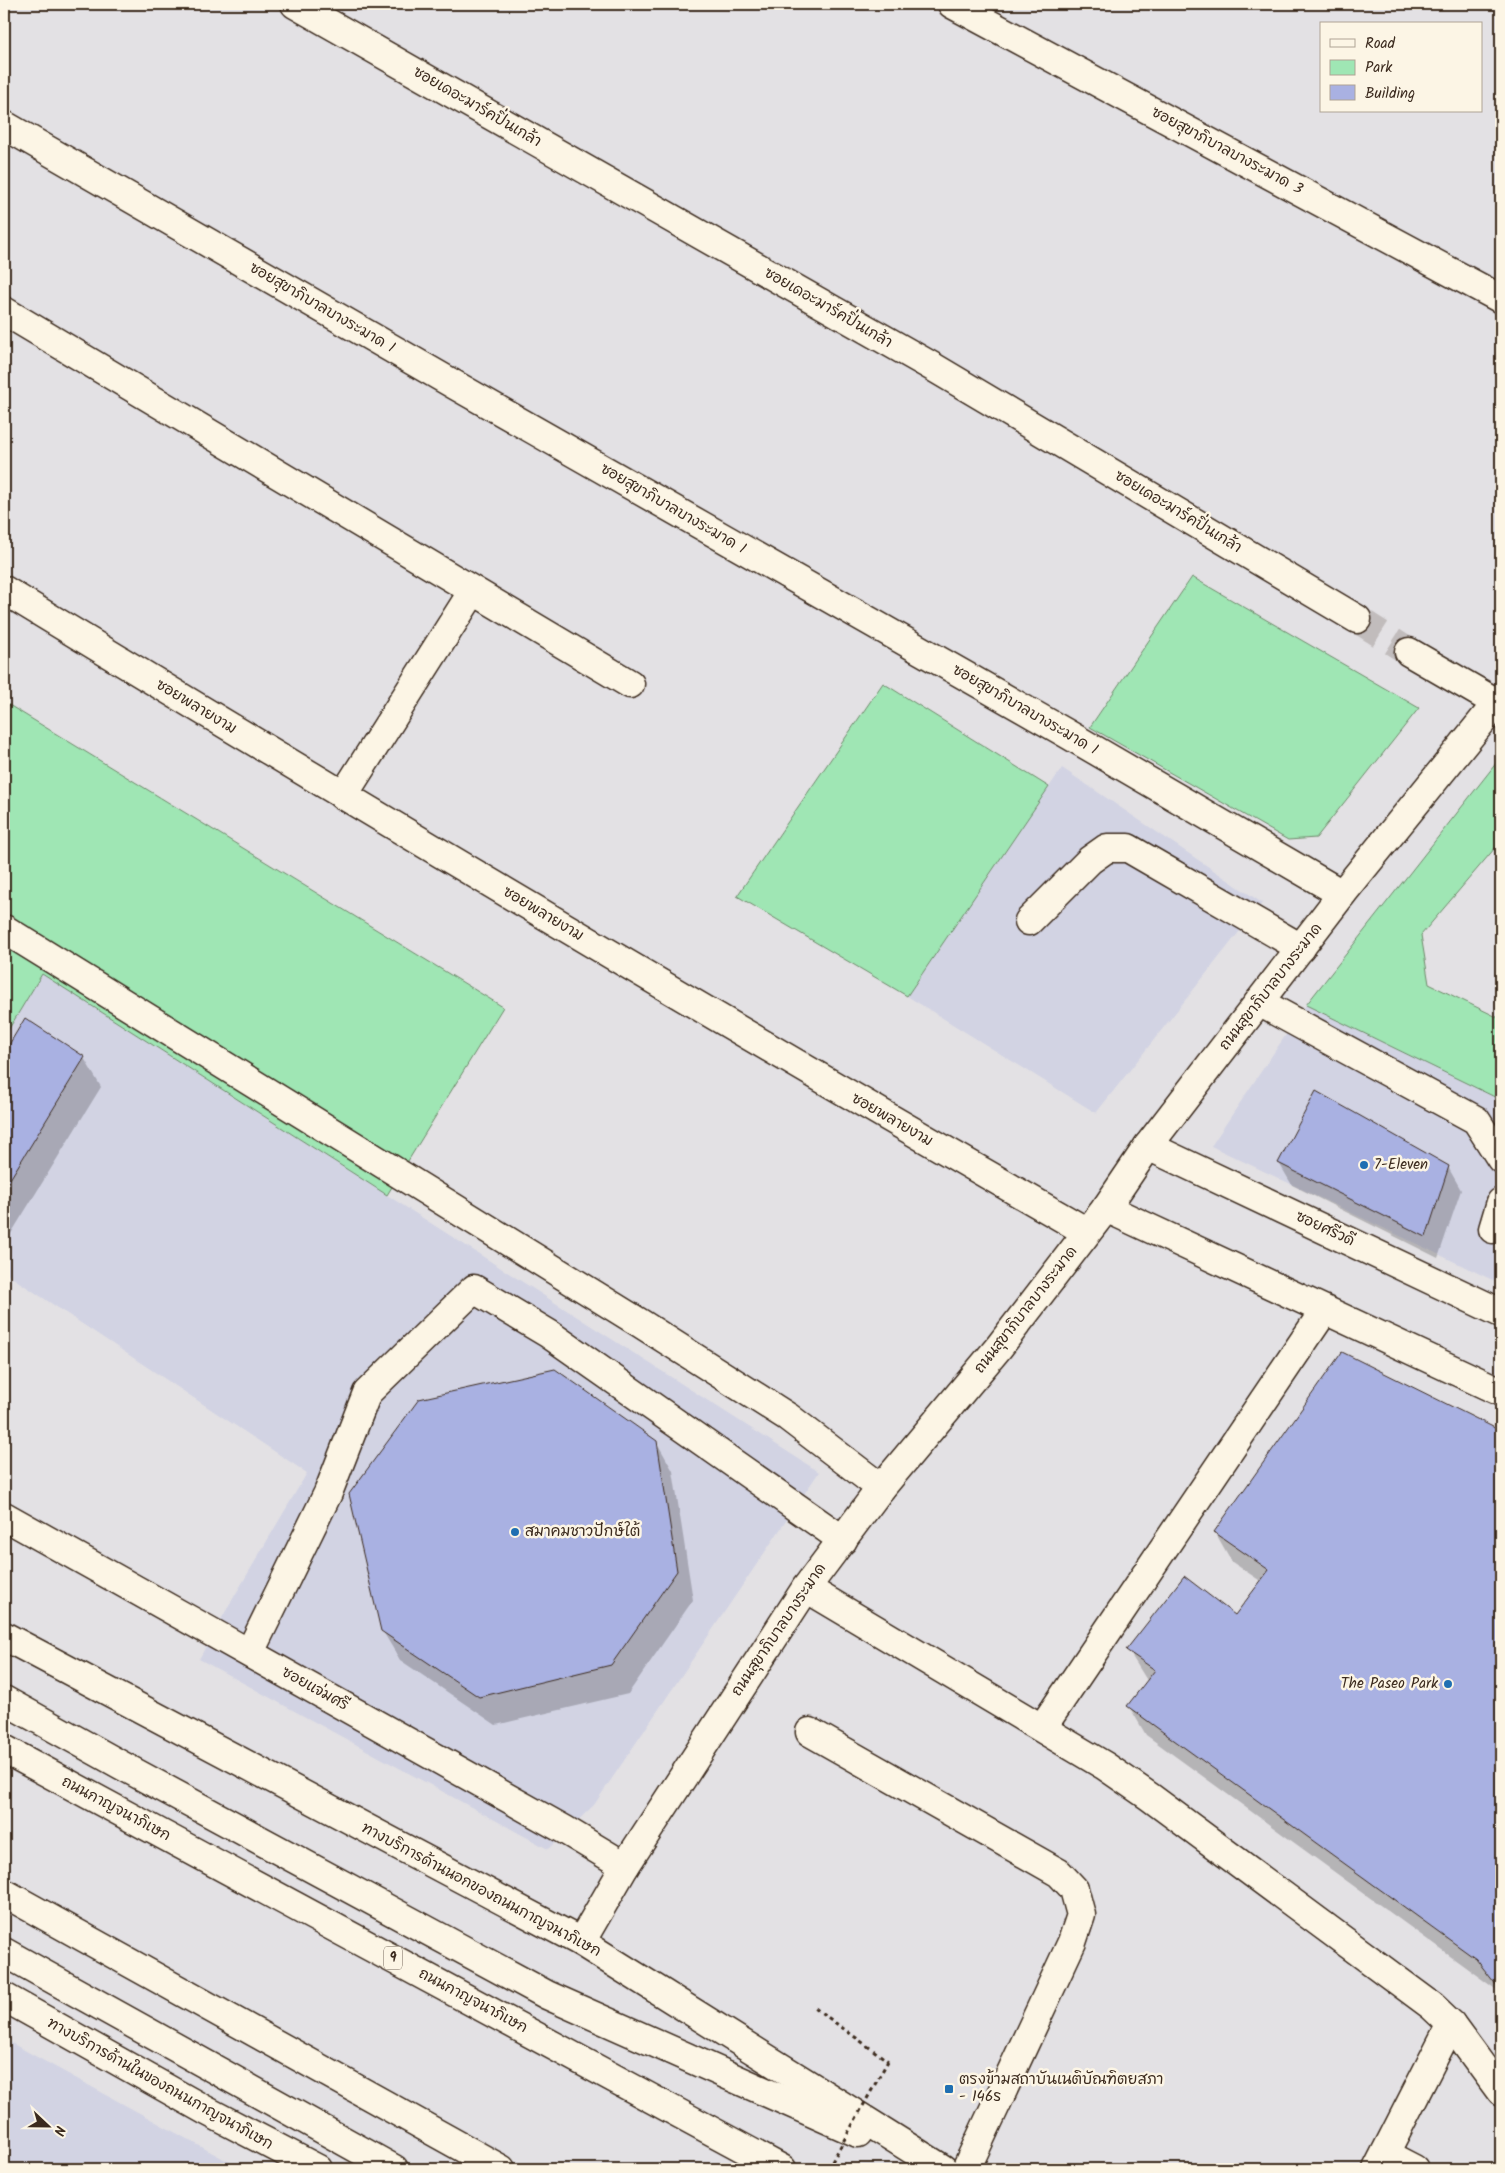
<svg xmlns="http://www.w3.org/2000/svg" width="1505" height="2173" font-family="Kalam,'Playpen Sans Thai',sans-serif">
<rect width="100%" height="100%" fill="#e3e1e4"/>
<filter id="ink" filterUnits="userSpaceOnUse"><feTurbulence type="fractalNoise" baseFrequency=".02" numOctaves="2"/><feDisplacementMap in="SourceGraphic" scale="10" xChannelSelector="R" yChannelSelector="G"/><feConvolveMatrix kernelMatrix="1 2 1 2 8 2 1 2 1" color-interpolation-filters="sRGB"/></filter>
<g filter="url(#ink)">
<!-- built -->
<g fill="#d2d3e3">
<path d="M1062,768l200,135 -166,210 -189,-117z"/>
<path d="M42,974l777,498 -225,333 -46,44 -349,-190 32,-57 76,-129 -303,-201v-235z"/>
<path d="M1306,1005l195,95v184l-290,-138z"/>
<path d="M4,2039l238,130h-238z"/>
</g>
<!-- green -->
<g fill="#9fe6b4" stroke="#6d8869">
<path d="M1192,577l227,131 -103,130 -28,2 -198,-113z"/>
<path d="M883,683l166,104 -142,209 -170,-100z"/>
<path d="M4,702l499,305 -116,188 -345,-221 -38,63z"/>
<path d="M1501,757v84l-80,94 8,49 72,35v81l-195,-95z"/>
</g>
<!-- shadow -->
<g fill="#0003">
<path d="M26,1020l58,38 17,29 -97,158v-189z"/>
<path d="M1279,1163l169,4 13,23 -23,68 -146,-73z"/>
<path d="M1343,1354l158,79v565l-7,-10 -348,-253 -17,-29 19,-24 -20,-32 107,-33 27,-35 -30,-20 -17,-30z"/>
<path d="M656,1441l17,30 20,129 -65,94 -132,31 -96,-65 -18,-30z"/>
</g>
<!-- building -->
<g fill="#a9b1e2" stroke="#3b2a1e">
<path d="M25,1018l60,39 -81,132v-136z"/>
<path d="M1316,1091l133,75 -23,71 -148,-74z"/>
<path d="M1342,1352l159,79v560l-25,-32 -349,-253 28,-36 -29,-20 58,-74 51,39 34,-45 -55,-38z"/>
<path d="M555,1369l102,72 20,130 -66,94 -132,32 -98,-66 -32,-137 70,-95z"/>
</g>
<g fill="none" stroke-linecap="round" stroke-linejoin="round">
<!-- minor-tunnel -->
<path stroke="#c1bcbc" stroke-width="28" stroke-dasharray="28 14" stroke-linecap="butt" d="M1357,619l52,33"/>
<defs>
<g id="minor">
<path d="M295,4l638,363 424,252"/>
<path d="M952,4l549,295"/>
<path d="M4,125l451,260 609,347 278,162"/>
<path d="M4,311l626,373"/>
<path d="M4,590c358,218 719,433 1083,642"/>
<path d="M1409,652l88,51"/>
<path d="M343,796l130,-205"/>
<path d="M1029,921l61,-61 17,-12h21l173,100"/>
<path d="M4,929l636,394 148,94 93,71"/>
<path d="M1259,1002l217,118 25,39"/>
<path d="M1148,1146l353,167"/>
<path d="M1106,1208l395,184"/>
<path d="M1493,1229l8,-27"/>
<path d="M4,1516l561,314 60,36"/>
<path d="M806,1588l299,178 45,31 282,209 19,18 50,68"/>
<path d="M250,1652l78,-159 39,-100 107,-104 75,45 294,206"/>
<path d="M1042,1728l282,-417"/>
<path d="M810,1732l249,141 15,16 7,26 -9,27 -106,227"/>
<path d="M581,1942l44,-76 181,-278 75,-100 118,-141 107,-139 42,-62 194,-252 159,-196"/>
<path d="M1385,2154l29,15"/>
<path d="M1377,2169l74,-145"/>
</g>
<g id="major">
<path d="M4,1636l577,306 362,227"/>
<path d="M4,1700l117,65 426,230 311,138"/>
<path d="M4,1952l390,217"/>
<path d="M4,1997l201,113 113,59"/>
</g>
<g id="highway">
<path d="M4,1749l778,420"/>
<path d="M4,1893l497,276"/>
</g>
</defs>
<!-- minor casing -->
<use href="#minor" stroke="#3b2a1e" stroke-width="31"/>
<!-- major casing -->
<use href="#major" stroke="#3b2a1e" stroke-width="31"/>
<!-- highway casing -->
<use href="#highway" stroke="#3b2a1e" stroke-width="31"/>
<!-- path -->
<path stroke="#3b2a1e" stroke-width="3" stroke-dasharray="4 4" stroke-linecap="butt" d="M815,2008l73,53"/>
<!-- minor -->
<use href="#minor" stroke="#fcf5e5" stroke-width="28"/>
<!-- major -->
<use href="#major" stroke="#fcf5e5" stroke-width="28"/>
<!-- highway -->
<use href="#highway" stroke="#fcf5e5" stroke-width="28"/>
<!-- path-bridge -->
<path stroke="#3b2a1e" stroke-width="3" stroke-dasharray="4 4" stroke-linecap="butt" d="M828,2169l60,-108"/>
</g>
</g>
<!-- markers -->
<g fill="#1f6fb2" stroke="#fcf5e5" stroke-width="2">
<circle cx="1364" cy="1165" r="5"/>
<circle cx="515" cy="1532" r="5"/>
<circle cx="1448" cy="1684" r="5"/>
<rect x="944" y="2084" width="10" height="10" rx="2.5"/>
</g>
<g text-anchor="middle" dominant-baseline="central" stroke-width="5" stroke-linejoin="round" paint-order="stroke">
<!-- shield labels -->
<rect fill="#fcf5e5" stroke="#75675a" stroke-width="1" x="384" y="1946.5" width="18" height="23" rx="4"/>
<g font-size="14" font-weight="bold" fill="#3b2a1e">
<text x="393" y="1958">9</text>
</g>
<!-- street labels -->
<g font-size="15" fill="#3b2a1e" stroke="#fcf5e5">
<text transform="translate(477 107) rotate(30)">ซอยเดอะมาร์คปิ่นเกล้า</text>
<text transform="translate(1227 151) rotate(28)">ซอยสุขาภิบาลบางระมาด 3</text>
<text transform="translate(322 308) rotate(30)">ซอยสุขาภิบาลบางระมาด 1</text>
<text transform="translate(828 308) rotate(30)">ซอยเดอะมาร์คปิ่นเกล้า</text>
<text transform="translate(673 509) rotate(30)">ซอยสุขาภิบาลบางระมาด 1</text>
<text transform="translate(1178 512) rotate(31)">ซอยเดอะมาร์คปิ่นเกล้า</text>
<text transform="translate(196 707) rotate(31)">ซอยพลายงาม</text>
<text transform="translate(1025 710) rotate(30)">ซอยสุขาภิบาลบางระมาด 1</text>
<text transform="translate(543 914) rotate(31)">ซอยพลายงาม</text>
<text transform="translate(1271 987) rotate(-52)">ถนนสุขาภิบาลบางระมาด</text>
<text transform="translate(892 1120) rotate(30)">ซอยพลายงาม</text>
<text transform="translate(1325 1229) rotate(25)">ซอยศรีวดี</text>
<text transform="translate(1026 1310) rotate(-52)">ถนนสุขาภิบาลบางระมาด</text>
<text transform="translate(779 1630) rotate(-56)">ถนนสุขาภิบาลบางระมาด</text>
<text transform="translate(315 1689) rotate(29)">ซอยแจ่มศรี</text>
<text transform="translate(116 1809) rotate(28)">ถนนกาญจนาภิเษก</text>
<text transform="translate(481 1890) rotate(28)">ทางบริการด้านนอกของถนนกาญจนาภิเษก</text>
<text transform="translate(473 2001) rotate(28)">ถนนกาญจนาภิเษก</text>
<text transform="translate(160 2084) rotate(29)">ทางบริการด้านในของถนนกาญจนาภิเษก</text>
</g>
<!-- poi labels -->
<g font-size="15" fill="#3b2a1e" stroke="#fcf5e5" text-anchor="start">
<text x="1374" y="1165">7-Eleven</text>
<text x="525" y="1532">สมาคมชาวปักษ์ใต้</text>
<text x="1438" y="1684" text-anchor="end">The Paseo Park</text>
<text x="959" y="2080">ตรงข้ามสถาบันเนติบัณฑิตยสภา<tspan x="959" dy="17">- 146ร</tspan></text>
</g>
</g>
<!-- margin -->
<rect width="1505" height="2173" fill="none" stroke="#fcf5e5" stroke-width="20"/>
<rect x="10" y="10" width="1485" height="2153" fill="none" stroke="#3b2a1e" stroke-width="2" filter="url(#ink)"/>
<!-- legend -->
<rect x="1320" y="22" width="162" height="90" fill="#fcf5e5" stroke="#afa495"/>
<rect x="1330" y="39" width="25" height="8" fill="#fcf5e5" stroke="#afa495"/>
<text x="1365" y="48" font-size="15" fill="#3b2a1e">Road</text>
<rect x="1330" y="60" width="25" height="15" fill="#9fe6b4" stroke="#afa495"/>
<text x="1365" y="72" font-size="15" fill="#3b2a1e">Park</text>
<rect x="1330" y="85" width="25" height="15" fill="#a9b1e2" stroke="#afa495"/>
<text x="1365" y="98" font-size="15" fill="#3b2a1e">Building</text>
<!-- north arrow -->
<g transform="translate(48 2126) rotate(112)" stroke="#fcf5e5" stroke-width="4" paint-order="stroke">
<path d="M0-4L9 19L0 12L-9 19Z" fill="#3b2a1e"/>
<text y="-8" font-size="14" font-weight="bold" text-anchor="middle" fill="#3b2a1e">N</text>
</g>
</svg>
